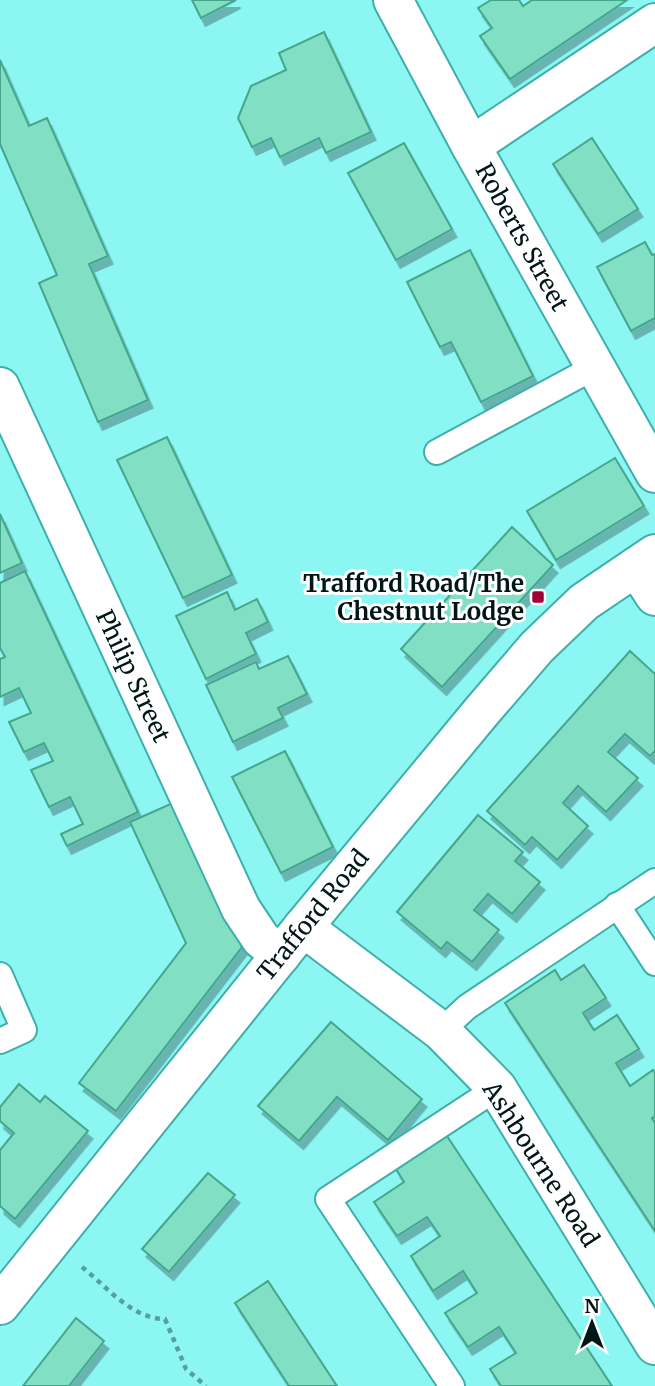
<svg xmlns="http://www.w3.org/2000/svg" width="655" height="1386" font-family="Merriweather,serif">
<defs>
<filter id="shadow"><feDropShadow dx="4.5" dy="8" stdDeviation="0" flood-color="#0004"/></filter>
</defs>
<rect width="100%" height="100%" fill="#8cf6f2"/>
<!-- building -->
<g fill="#81dfc3" stroke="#45a68c" stroke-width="2" filter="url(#shadow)">
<path d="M192,0h44l-35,18z"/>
<path d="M491,0h28l4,6 9,-6h95l-117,79 -30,-43 12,-8 -14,-20z"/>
<path d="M324,32l47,100 -45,21 -7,-15 -39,19 -9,-19 -19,9 -14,-29 13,-32 35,-16 -7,-17z"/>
<path d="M0,60l29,66 18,-8 61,138 -19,8 59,136 -50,22 -59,-139 18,-8 -57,-131z"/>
<path d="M592,138l46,71 -40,25 -45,-70z"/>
<path d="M404,143l48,86 -56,31 -48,-87z"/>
<path d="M645,242l7,13 3,-1v64l-24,13 -34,-64z"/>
<path d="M470,250l63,126 -52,26 -30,-60 -11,5 -33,-65z"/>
<path d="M167,437l65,138 -49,23 -66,-138z"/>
<path d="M615,458l29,48 -88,54 -29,-49z"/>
<path d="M0,514l22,49 -22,10z"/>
<path d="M512,527l41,38 -111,122 -41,-38z"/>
<path d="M25,571l113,241 -71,34 -6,-12 22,-10 -13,-27 -21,10 -18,-37 22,-9 -9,-18 -20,9 -15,-30 22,-9 -12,-25 -19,9v-38l5,-2 -5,-9v-65z"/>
<path d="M227,592l8,18 22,-11 11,23 -22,11 10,21 -50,25 -30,-63z"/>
<path d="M630,651l25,23v77l-5,5 -25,-22 -17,18 30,26 -32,34 -28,-26 -15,17 25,23 -31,34 -25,-23 -7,8 -38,-34z"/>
<path d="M288,656l19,38 -29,14 5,10 -50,24 -27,-57 50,-23 3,7z"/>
<path d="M285,751l48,96 -52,26 -49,-96z"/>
<path d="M175,802l67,145 -126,164 -37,-28 107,-140 -56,-121z"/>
<path d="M478,815l45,37 -8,9 25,21 -28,32 -24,-20 -14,16 25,20 -27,32 -25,-20 -6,7 -44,-37z"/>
<path d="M584,965l22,33 -23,15 11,17 23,-15 22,34 -23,14 14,23 23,-16 2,3v43l-3,2 3,5v108l-150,-228 50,-33 6,10z"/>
<path d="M331,1022l91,77 -34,41 -51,-43 -38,44 -41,-35z"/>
<path d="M19,1084l21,18 5,-6 43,35 -73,88 -15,-13v-56l14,-17 -14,-12v-14z"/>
<path d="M447,1136l165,250h-111l-11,-17 26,-16 -17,-26 -31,20 -23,-34 32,-20 -14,-22 -30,20 -22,-35 29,-20 -13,-19 -30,19 -23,-34 30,-20 -8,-13z"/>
<path d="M208,1173l27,22 -66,77 -27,-23z"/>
<path d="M268,1281l69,105h-48l-54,-83z"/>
<path d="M76,1318l28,23 -35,45h-46z"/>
</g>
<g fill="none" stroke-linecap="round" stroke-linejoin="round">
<defs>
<g id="service">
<path d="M437,452l158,-85"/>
<path d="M617,905l38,58"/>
<path d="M0,975l24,55 -24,11"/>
<path d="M441,1031l26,-24 188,-126"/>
<path d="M452,1386l-124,-187 169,-111"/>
</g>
<g id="minor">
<path d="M393,0l78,146 184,327"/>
<path d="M471,146l184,-123"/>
<path d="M0,387l241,522 20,30 20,16"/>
<path d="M636,567l19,29"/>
<path d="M303,927l138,104 56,57 158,257"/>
<path d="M0,1305l303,-378 179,-216 55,-64 47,-45 71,-48"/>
</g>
</defs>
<!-- service casing -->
<use href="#service" stroke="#3fafac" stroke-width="28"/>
<!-- minor casing -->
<use href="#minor" stroke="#3fafac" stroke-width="42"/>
<!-- path -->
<path stroke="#569f9c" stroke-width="4.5" stroke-dasharray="5 5" stroke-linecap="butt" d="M82,1267c24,19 50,52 83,52l21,50 20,17"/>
<!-- service -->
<use href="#service" stroke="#fff" stroke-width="24"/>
<!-- minor -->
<use href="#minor" stroke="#fff" stroke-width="38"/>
</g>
<!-- markers -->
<rect fill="#a10139" stroke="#fff" stroke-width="2.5" x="531" y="590" width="14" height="14" rx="3.5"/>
<g text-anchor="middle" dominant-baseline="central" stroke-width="6" stroke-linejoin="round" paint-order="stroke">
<!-- street labels -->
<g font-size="24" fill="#011716" stroke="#fff">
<text transform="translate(522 237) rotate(61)">Roberts Street</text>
<text transform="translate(133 676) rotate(65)">Philip Street</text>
<text transform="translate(313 915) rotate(-51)">Trafford Road</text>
<text transform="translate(541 1164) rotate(57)">Ashbourne Road</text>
</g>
<!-- poi labels -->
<g font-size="24" font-weight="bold" fill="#011716" stroke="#fff" text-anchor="end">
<text x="524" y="583">Trafford Road/The<tspan x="524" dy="28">Chestnut Lodge</tspan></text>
</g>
</g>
<!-- north arrow -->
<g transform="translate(592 1323)" stroke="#ffffff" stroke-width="5" paint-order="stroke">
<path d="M0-5L12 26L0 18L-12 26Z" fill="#011716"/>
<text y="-10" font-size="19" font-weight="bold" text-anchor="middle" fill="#011716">N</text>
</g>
</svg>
